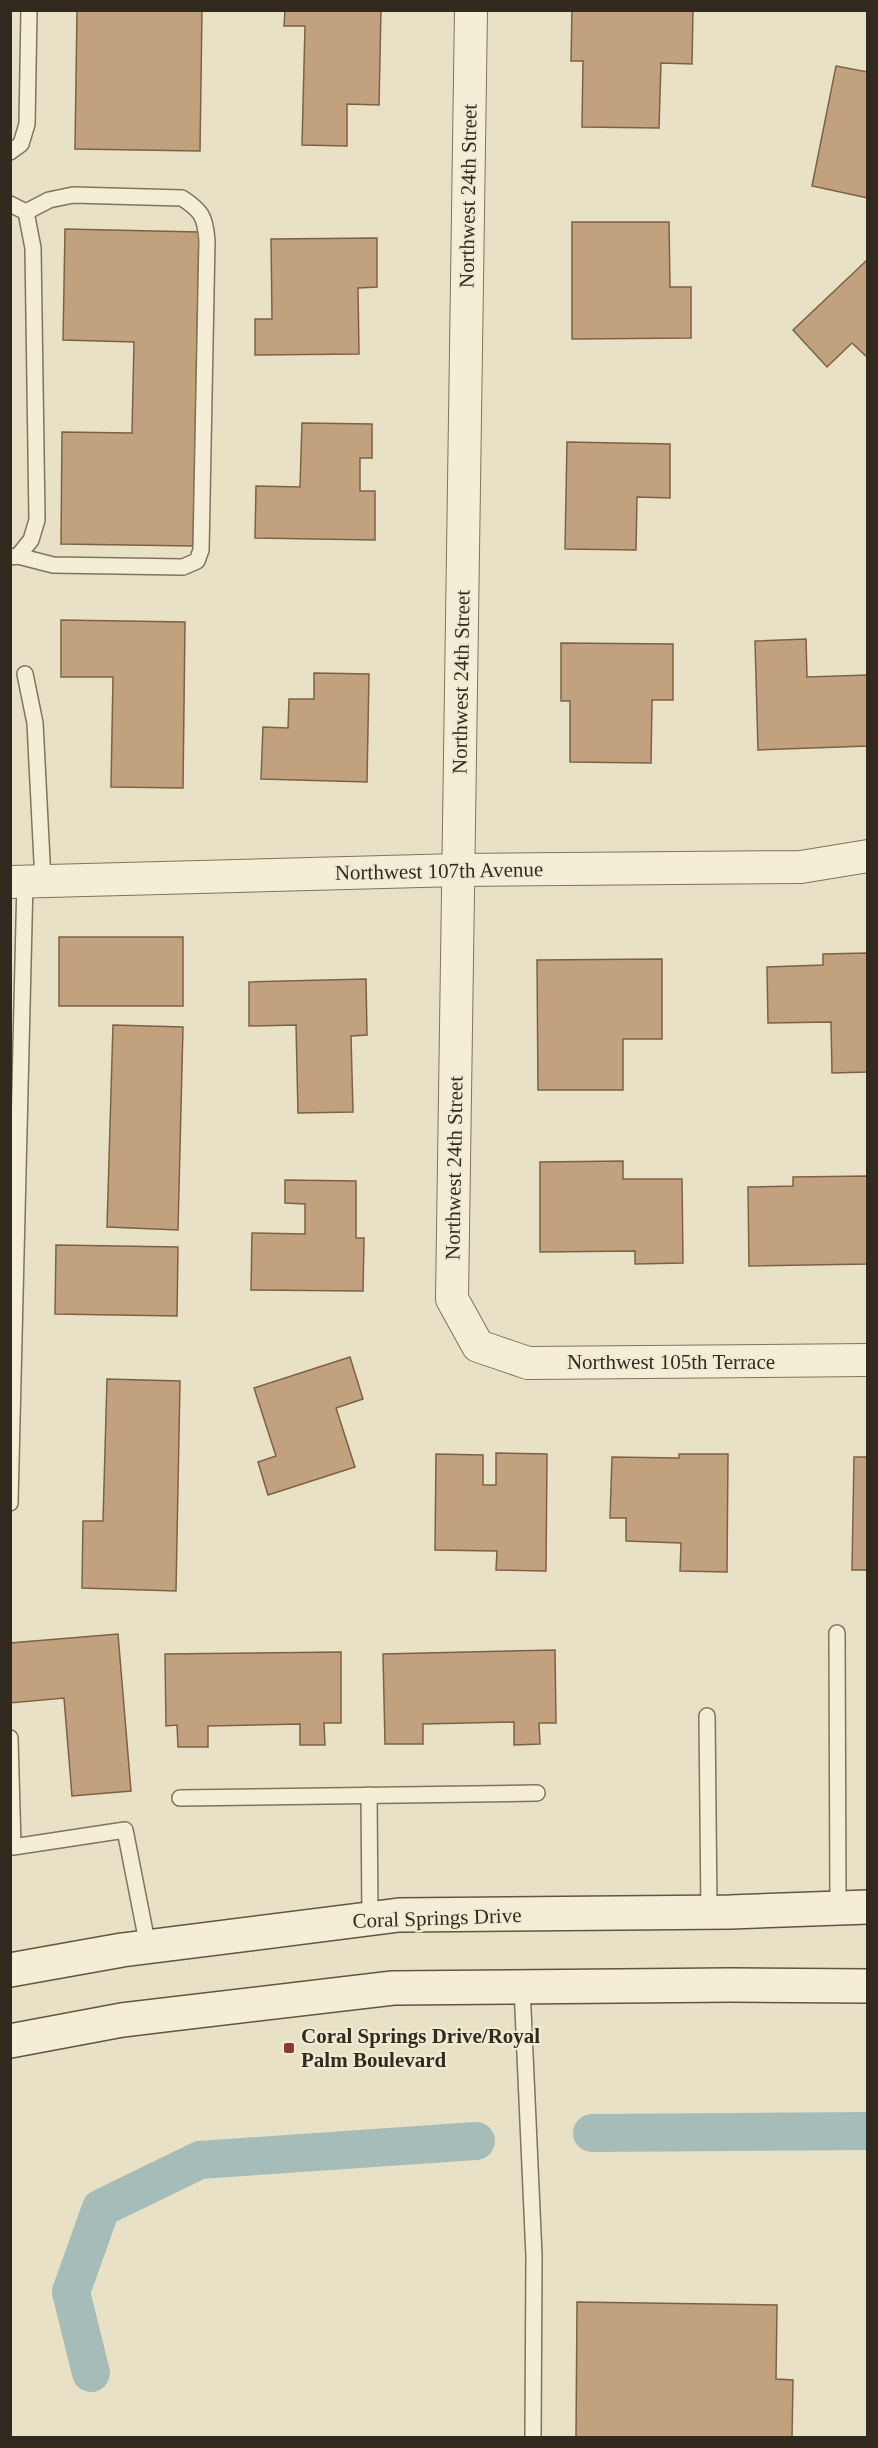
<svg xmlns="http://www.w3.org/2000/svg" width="878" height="2448" font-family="'Times New Roman',serif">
<rect width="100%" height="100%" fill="#e8e1c5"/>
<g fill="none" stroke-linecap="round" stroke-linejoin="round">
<!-- canal -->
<g stroke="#a6bcb8" stroke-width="38">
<path d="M592,2133l276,-2"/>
<path d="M91,2373l-20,-81 30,-84 99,-48 276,-19"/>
</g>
</g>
<!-- building -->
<g fill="#c2a17f" stroke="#7d6146" stroke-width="1.5">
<path d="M77,10h125l-2,141 -125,-2z"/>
<path d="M285,10h96l-2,95 -32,-1v42l-45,-1 3,-119h-21z"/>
<path d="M572,10h121l-1,54 -31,-1 -2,65 -77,-1 1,-66h-12z"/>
<path d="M836,66l32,6v126l-56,-12z"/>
<path d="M572,222h97l1,65h21v51l-119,1z"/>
<path d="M65,229l134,3 -6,314 -132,-2 1,-112 70,1 2,-91 -71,-2z"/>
<path d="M377,238v49l-19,1 1,66 -104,1v-36h17l-1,-80z"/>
<path d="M866,261l2,2v95l-16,-15 -25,24 -34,-37z"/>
<path d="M302,423l70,1v34h-12v33h15v49l-120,-2 1,-52 44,1z"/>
<path d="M567,442l103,2v54l-33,-1 -1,53 -71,-1z"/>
<path d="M61,620l124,2 -2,166 -72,-1 2,-110h-52z"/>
<path d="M806,639l1,38 61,-2v71l-110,4 -3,-109z"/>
<path d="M561,643l112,1v56h-21l-1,63 -81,-1v-61h-9z"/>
<path d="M314,673l55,1 -2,108 -106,-3 2,-52 25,1 1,-29h25z"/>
<rect x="59" y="937" width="124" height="69"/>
<path d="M868,953v119l-36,1 -1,-51 -63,1 -1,-56 56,-2v-11z"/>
<path d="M662,959v80h-39v51h-85l-1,-130z"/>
<path d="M366,979l1,56 -16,1 2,76 -55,1 -2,-88 -47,1v-44z"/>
<path d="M113,1025l70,2 -5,203 -71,-3z"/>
<path d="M623,1161v18h59l1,84 -48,1v-13l-95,1v-90z"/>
<path d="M868,1176v88l-119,2 -1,-79 45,-1v-9z"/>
<path d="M285,1180l71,1v57h8l-1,53 -112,-1 1,-57 53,1v-30l-20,-1z"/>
<path d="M56,1245l122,2 -1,69 -122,-2z"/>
<path d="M350,1357l13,42 -27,9 19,59 -87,28 -10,-33 18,-6 -22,-68z"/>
<path d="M107,1379l73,2 -4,210 -94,-3 1,-67h20z"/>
<path d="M496,1453l51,1 -1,117 -50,-1 1,-19 -62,-1 1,-96 47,1v30h13z"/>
<path d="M679,1454h49l-1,118 -47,-1 1,-28 -55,-2v-23h-16l2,-61 67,1z"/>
<path d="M854,1457h14v113h-16z"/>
<path d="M118,1634l13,157 -59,5 -8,-98 -54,5v-60z"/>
<path d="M555,1650l1,73h-17l1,21 -26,1v-23l-91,2v20h-38l-2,-90z"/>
<path d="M341,1652v71h-17l1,22h-25v-21l-92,2v21h-30l-1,-22 -11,1 -1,-72z"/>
<path d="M577,2302l200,3 -1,74 17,1 -1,58h-216z"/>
</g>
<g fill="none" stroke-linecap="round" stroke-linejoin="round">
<defs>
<g id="service">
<path d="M10,152l11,-8 6,-20 2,-114"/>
<path d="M10,204l16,8 7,36 4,272 -6,20 -13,16 -8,1"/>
<path d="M18,556l35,9 130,2 14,-6 4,-11 6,-310c-2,-23 -5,-29 -25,-42l-109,-3 -24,5 -23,12"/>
<path d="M25,674l10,49 8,158"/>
<path d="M10,1503l15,-622"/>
<path d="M837,1633l1,275"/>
<path d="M707,1716l2,196"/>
<path d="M10,1738l3,109 112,-17 23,117"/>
<path d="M369,1795l1,123"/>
<path d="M180,1798l357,-5"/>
<path d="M522,1987l12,269 -1,182"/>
</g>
<g id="minor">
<path d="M471,10l-19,1289 26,47 50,17 340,-3"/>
<path d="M10,882l448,-12 343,-3 67,-11"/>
</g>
<g id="secondary">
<path d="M10,1970l112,-20 277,-35 331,-3 138,-5"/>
<path d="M10,2041l112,-21 271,-32 337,-3 138,1"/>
</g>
</defs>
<!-- service casing -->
<use href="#service" stroke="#81735d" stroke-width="18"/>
<!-- minor casing -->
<use href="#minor" stroke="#81735d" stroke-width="34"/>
<!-- secondary casing -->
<use href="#secondary" stroke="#635540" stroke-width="36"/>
<!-- service -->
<use href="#service" stroke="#f4eed7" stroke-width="15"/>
<!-- minor -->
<use href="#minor" stroke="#f4eed7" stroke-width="32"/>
<!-- secondary -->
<use href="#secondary" stroke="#f4eed7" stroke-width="33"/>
</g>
<!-- markers -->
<rect fill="#893c34" stroke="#f1ebd3" stroke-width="2" x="283" y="2042" width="12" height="12" rx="3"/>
<g text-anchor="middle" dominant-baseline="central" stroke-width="4.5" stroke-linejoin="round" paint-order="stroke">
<!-- street labels -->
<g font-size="21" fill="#332a1f" stroke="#f1ebd3">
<text transform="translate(468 196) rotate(-89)">Northwest 24th Street</text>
<text transform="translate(461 682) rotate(-89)">Northwest 24th Street</text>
<text transform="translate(439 871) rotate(-1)">Northwest 107th Avenue</text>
<text transform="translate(454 1168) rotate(-89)">Northwest 24th Street</text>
<text x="671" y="1362">Northwest 105th Terrace</text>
<text transform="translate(437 1918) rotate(-2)">Coral Springs Drive</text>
</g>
<!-- poi labels -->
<g font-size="21" font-weight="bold" fill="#332a1f" stroke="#f1ebd3" text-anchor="start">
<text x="301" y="2036">Coral Springs Drive/Royal<tspan x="301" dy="24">Palm Boulevard</tspan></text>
</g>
</g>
<!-- border -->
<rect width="878" height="2448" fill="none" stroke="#332a1f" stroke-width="24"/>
</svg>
